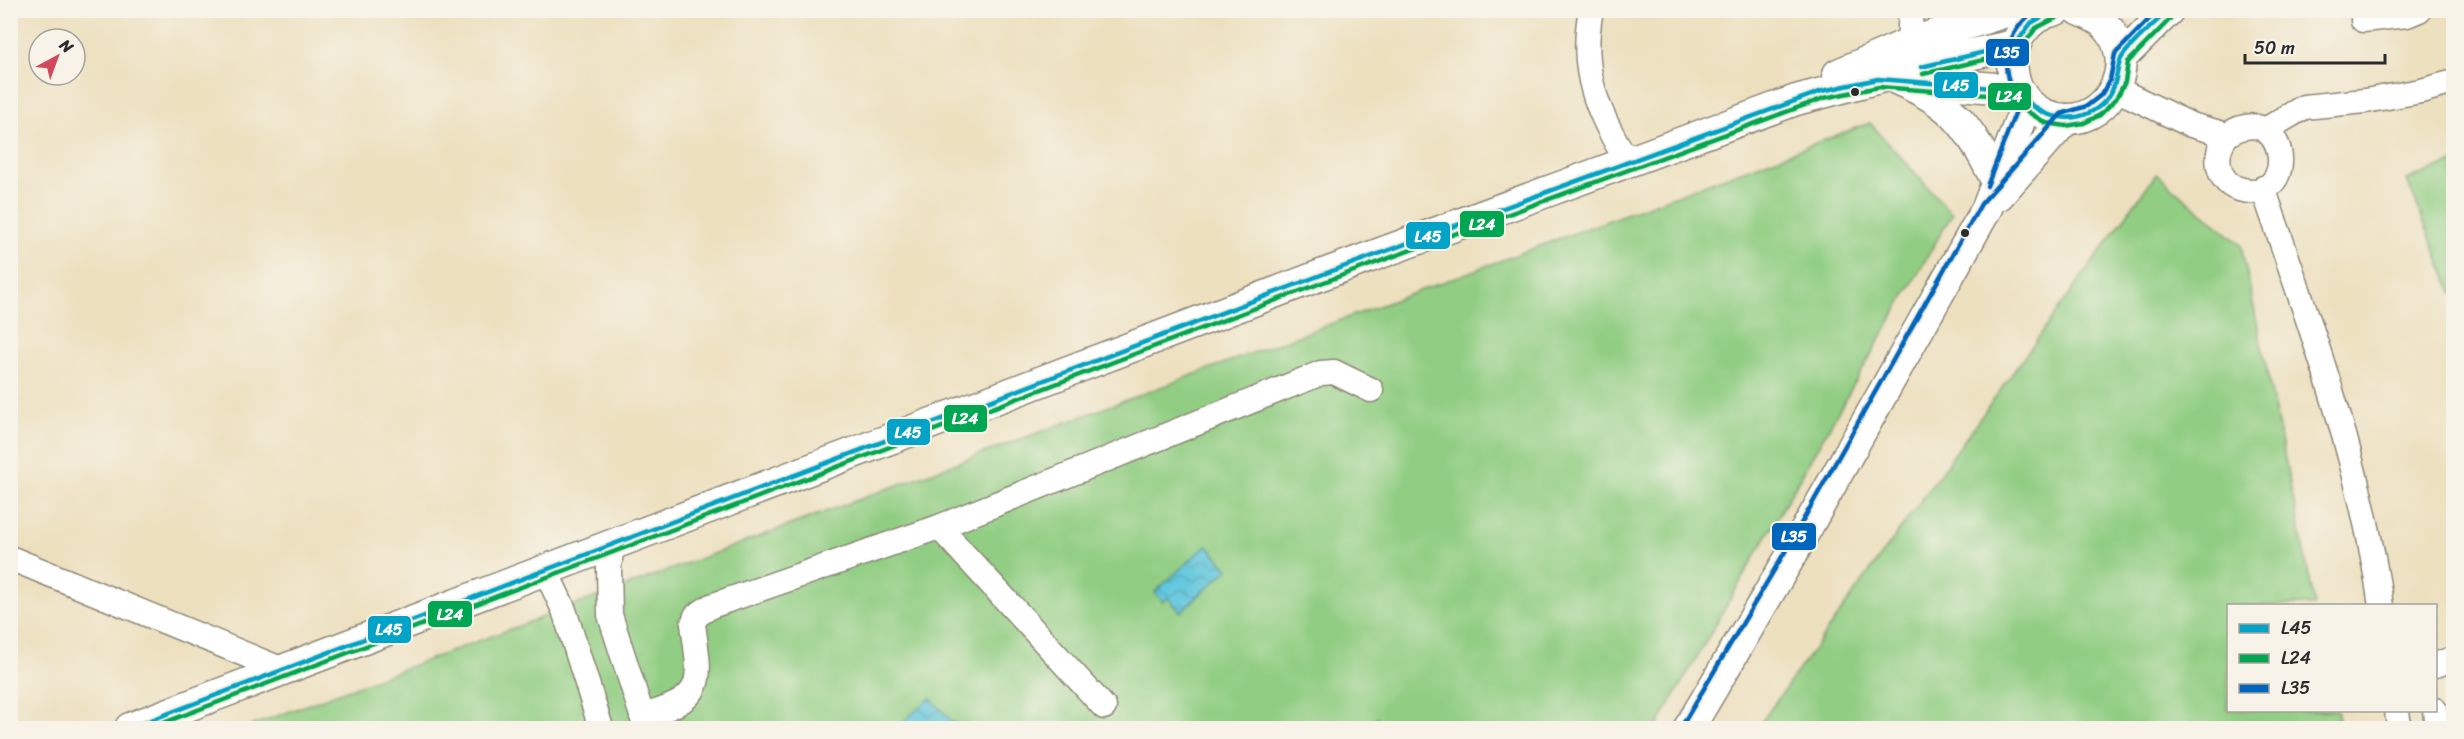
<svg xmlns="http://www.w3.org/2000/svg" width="2464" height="739" font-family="Sriracha,sans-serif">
<defs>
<pattern id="water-waves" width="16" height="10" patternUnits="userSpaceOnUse" patternTransform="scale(1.5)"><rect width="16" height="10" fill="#61c7de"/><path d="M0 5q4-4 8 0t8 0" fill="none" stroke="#50a2b4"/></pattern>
</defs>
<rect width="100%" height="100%" fill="#f7f3e8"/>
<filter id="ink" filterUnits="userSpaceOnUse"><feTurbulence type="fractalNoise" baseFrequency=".0167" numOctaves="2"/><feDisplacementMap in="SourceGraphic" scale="12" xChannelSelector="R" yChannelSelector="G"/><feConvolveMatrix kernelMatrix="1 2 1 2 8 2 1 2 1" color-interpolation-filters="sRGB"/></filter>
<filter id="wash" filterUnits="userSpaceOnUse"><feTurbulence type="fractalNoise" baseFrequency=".008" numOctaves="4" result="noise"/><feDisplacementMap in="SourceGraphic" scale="24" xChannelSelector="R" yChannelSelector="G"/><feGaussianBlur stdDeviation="1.35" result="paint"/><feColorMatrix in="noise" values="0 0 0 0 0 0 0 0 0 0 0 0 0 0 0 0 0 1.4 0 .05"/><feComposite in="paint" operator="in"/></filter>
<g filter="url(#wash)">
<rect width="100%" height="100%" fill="#ede0bf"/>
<!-- grass -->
<g fill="#91ce83" stroke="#5e7c57" stroke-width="1.5">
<path d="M1870,123l82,91 -296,514h-1411z"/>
<path d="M2453,162l1,133h-1l-46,-115z"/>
<path d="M2156,174l85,71 74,360 -87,1v104l109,1 4,17h-584z"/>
</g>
<!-- water -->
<g fill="url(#water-waves)" stroke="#467984" stroke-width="1.5">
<path d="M1207,545l21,24 -47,43 -13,-14 -5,4 -8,-10z"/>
<path d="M930,698l28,30h-53l-4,-4z"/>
<path d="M1377,717l10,11h-23z"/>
</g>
</g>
<g filter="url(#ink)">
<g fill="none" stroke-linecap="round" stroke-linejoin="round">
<defs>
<g id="minor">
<path d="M1591,10c-12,60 6,103 37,152"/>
<path d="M2363,20l44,-5 12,-5"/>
<path d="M1909,43l2,-33"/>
<path d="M2116,89l75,36 36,10c59,-39 75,67 16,55 -27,-5 -31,-36 -16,-55"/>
<path d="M2265,130l39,-23 61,-6 56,-10 33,-9"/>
<path d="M2263,188c47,136 98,275 118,418"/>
<path d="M939,527l165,180"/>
<path d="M612,545l-3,23 1,47 36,113"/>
<path d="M10,558l273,112"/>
<path d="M545,569l19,41 37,118"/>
<path d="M2436,665l18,-7"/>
<path d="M2397,710l2,18"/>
<path d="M2435,710l2,18"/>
<path d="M642,716c65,-17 59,-33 51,-92l3,-8 15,-10 228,-79 382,-154 13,-1 37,18"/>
</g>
<g id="major">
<path d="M2056,10c-64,15 -55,106 10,109 46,1 73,-59 40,-93 -7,-8 -17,-11 -27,-16"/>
<path d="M2121,58l48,-48"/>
<path d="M1838,74l71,-31 103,-33"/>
<path d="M1898,80c58,24 72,49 99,102"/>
<path d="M1911,81l108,9"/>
<path d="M1999,195l67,-76"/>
<path d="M130,728l1191,-453 475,-175 163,-43 56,-12"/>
<path d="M1689,728l106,-179 192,-341 40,-106"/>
</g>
</defs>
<!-- minor casing -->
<use href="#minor" stroke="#8c8675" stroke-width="27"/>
<!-- major casing -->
<use href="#major" stroke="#8c8675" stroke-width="33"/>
<!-- minor -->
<use href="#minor" stroke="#fff" stroke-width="24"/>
<!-- major -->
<use href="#major" stroke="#fff" stroke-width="30"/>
<defs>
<g id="bus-1">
<path d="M1921,67l94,-22 16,-22 23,-13"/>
<path d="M130,728l1191,-453 501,-184 56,-12 141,11c5,6 9,13 15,17 24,17 57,14 75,-11 9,-12 7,-30 13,-39 11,-16 33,-33 46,-47"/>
</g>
<g id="bus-2">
<path d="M1923,74l95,-22 18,-24 22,-11"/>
<path d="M150,728l1174,-446 500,-184 55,-11 136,10 13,15 18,11 20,3 18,-3 16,-8 16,-16 9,-17 3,-20 46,-47"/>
</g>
<g id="bus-3">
<path d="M1987,186l32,-83c-22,-33 -15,-70 17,-93"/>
<path d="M1683,724l106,-179 192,-341 80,-90 26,-8 14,-11 9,-15 5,-26 43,-44"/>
</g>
</defs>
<!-- bus-1 casing -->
<use href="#bus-1" stroke="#f7f3e8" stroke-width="9"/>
<!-- bus-2 casing -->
<use href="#bus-2" stroke="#f7f3e8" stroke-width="9"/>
<!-- bus-3 casing -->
<use href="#bus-3" stroke="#f7f3e8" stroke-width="9"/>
<!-- bus-1 -->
<use href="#bus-1" stroke="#02a3c6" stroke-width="4.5"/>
<!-- bus-2 -->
<use href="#bus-2" stroke="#00a651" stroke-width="4.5"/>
<!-- bus-3 -->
<use href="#bus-3" stroke="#0065bd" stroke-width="4.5"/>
</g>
</g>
<!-- markers -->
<g fill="#2b2b2b" stroke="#f7f3e8" stroke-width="2">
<circle cx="1855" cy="92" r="5"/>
<circle cx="1965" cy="233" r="5"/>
</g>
<g stroke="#f7f3e8" stroke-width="2">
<rect x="1985" y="38" width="45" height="29" rx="6" fill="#0065bd"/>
<rect x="1933" y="71" width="46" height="28" rx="6" fill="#02a3c6"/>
<rect x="1987" y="82" width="45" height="29" rx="6" fill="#00a651"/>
<rect x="1459" y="210" width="46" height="28" rx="6" fill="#00a651"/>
<rect x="1405" y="221" width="46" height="29" rx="6" fill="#02a3c6"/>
<rect x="943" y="404" width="45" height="29" rx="6" fill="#00a651"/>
<rect x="886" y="418" width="45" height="28" rx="6" fill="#02a3c6"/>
<rect x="1771" y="522" width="46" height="29" rx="6" fill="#0065bd"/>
<rect x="427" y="600" width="46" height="28" rx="6" fill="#00a651"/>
<rect x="367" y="615" width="45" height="29" rx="6" fill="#02a3c6"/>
</g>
<g font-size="16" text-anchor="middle" font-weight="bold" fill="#fff">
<text x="2007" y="58">L35</text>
<text x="1956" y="91">L45</text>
<text x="2009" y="102">L24</text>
<text x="1482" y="230">L24</text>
<text x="1428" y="242">L45</text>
<text x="965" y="424">L24</text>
<text x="908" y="438">L45</text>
<text x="1794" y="542">L35</text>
<text x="450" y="620">L24</text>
<text x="389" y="635">L45</text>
</g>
<!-- margin -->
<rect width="2464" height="739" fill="none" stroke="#f7f3e8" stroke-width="36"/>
<!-- legend -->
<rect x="2227" y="604" width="210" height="108" fill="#f7f3e8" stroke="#a5a39c" stroke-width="1.5"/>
<rect x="2239" y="624" width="30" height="9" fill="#02a3c6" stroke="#a5a39c" stroke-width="1.5"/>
<text x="2281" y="634" font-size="18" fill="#2b2b2b">L45</text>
<rect x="2239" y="654" width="30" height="9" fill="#00a651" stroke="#a5a39c" stroke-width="1.5"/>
<text x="2281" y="664" font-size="18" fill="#2b2b2b">L24</text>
<rect x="2239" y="684" width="30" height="9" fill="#0065bd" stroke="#a5a39c" stroke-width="1.5"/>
<text x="2281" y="694" font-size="18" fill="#2b2b2b">L35</text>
<!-- north arrow -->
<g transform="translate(57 57) rotate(41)"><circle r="28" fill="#f7f3e8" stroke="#a5a39c" stroke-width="1.5"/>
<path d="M0-4.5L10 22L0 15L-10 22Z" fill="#d1495b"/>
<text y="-9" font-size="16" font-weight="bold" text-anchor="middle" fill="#2b2b2b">N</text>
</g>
<!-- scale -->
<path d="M2245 54v9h140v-9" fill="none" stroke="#2b2b2b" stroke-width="3"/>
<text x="2254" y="54" font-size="18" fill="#2b2b2b" stroke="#f7f3e8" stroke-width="4.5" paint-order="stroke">50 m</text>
</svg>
